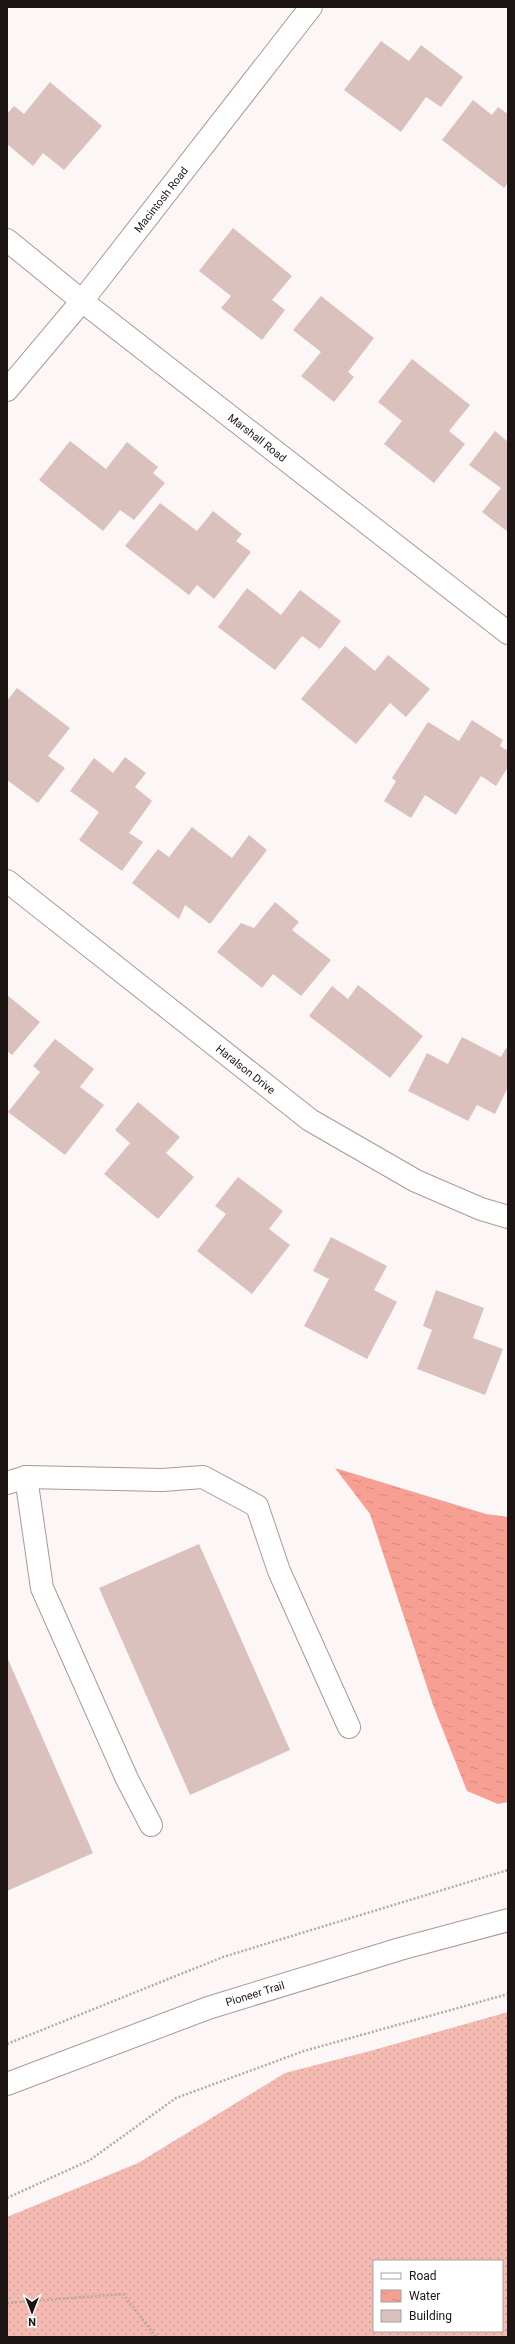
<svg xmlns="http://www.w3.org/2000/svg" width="515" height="2344" font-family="Roboto,sans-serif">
<defs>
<pattern id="grass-dots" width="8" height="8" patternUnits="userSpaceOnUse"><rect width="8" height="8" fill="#f4b9b0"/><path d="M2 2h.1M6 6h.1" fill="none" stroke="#d19e96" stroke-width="1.8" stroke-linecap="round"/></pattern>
<pattern id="water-ripples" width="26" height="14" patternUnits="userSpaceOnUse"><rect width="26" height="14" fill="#f79f92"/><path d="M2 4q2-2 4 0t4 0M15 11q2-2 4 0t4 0" fill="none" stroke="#d3887d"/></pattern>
</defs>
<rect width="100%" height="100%" fill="#fcf7f6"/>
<!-- grass -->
<path fill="url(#grass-dots)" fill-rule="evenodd" d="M508,2012v325h-501v-120l131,-54 147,-90 85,-22zM374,2261h128v70h-128z"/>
<!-- water -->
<path fill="url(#water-ripples)" d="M335,1468l151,46 22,3v285l-10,2 -31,-13 -34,-86 -63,-191z"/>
<!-- building -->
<g fill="#dac1bd">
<path d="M381,41l28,20 12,-16 42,32 -22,30 -15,-10 -25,35 -57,-42z"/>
<path d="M50,82l52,44 -38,44 -21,-17 -10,13 -26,-22v-30l7,-8 10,8z"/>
<path d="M473,100l19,15 6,-8 10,7v69l-4,5 -62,-48z"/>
<path d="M233,228l59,48 -20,24 13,10 -23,30 -41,-32 10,-12 -32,-25z"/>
<path d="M321,296l53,42 -26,34 6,5 -20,25 -33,-26 20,-24 -28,-22z"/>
<path d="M412,359l58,46 -21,26 16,13 -31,39 -50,-39 18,-23 -24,-19z"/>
<path d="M495,431l13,11v90l-26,-20 19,-24 -32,-23z"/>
<path d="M70,441l36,28 21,-27 31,25 -5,6 12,10 -31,37 -14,-10 -17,21 -64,-51z"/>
<path d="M160,503l37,28 16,-20 29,23 -6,7 15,11 -37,47 -17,-14 -8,10 -64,-49z"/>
<path d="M247,588l34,27 19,-25 41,31 -21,28 -18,-13 -27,34 -57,-43z"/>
<path d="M345,646l30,25 13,-16 42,34 -24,28 -16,-14 -34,41 -55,-45z"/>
<path d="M17,688l53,40 -22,28 17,12 -27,35 -31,-23v-79z"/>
<path d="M472,720l31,20 -3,6 8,5v16l-12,19 -15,-10 -25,39 -31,-20 -14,23 -27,-17 12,-20 -4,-3 36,-56 31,19z"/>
<path d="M125,757l21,16 -11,14 17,14 -23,32 14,9 -21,29 -43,-31 20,-28 -29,-21 24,-33 19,15z"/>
<path d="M192,827l40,31 17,-23 18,15 -57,74 -25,-19 -6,14 -47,-36 26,-34 11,8z"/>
<path d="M275,902l24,20 -7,8 39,30 -30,36 -28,-22 -11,14 -45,-36 24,-29 13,5z"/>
<path d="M358,985l65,51 -33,42 -81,-62 23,-30 16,13z"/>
<path d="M7,995l33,27 -28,33 -5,-4z"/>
<path d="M462,1037l39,20 5,-9 2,1v38l-13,27 -18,-9 -9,16 -60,-30 19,-38 21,11z"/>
<path d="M55,1039l39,30 -14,18 24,18 -39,50 -57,-43 32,-40 -7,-6z"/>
<path d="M138,1102l42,35 -14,16 28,24 -36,42 -54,-45 26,-31 -15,-13z"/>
<path d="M238,1177l45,34 -14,18 21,16 -38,49 -55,-43 29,-37 -11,-8z"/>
<path d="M331,1237l56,29 -13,24 23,12 -30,57 -63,-33 25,-47 -16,-8z"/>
<path d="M436,1290l48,18 -11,30 30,11 -18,46 -68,-26 15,-39 -9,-4z"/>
<path d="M199,1544l91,206 -100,45 -91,-207z"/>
<path d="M7,1657l86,196 -86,38z"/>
</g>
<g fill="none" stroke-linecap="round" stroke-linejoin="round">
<defs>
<g id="minor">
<path id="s1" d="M7,240l75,61 426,332"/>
<path id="s2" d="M7,390l75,-89 229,-294"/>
<path id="s3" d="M7,881l303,239 106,61 65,28 27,8"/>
<path d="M26,1477l16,111 85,191 24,46"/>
<path d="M7,1483l19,-6 136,3 41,-3 54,29 22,65 70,156"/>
</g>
<g id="major">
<path id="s4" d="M7,2084l201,-76 192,-59 108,-29"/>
</g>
</defs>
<!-- minor casing -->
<use href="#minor" stroke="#af9794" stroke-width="24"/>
<!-- major casing -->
<use href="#major" stroke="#af9794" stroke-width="24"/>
<!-- path -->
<g stroke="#b0aaa9" stroke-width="2.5" stroke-dasharray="2 2" stroke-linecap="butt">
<path d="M7,2044l216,-87 285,-87"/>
<path d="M7,2198l83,-38 86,-62 128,-47 204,-57"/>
<path d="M7,2303l116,-9 33,43"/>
</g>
<!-- minor -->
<use href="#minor" stroke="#fff" stroke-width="22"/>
<!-- major -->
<use href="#major" stroke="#fff" stroke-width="22"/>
</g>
<g text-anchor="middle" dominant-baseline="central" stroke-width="4" stroke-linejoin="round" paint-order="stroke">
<!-- street labels -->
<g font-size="11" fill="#1d1513" stroke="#fff">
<text stroke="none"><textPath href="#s2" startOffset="245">Macintosh Road</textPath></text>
<text stroke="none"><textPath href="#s1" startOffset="319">Marshall Road</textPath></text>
<text stroke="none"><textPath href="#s3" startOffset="304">Haralson Drive</textPath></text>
<text stroke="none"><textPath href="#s4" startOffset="264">Pioneer Trail</textPath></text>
</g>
</g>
<!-- border -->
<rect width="515" height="2344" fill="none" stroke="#1d1513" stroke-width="16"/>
<!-- legend -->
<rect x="373" y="2260" width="130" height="72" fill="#ffffff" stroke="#a5a1a1"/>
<rect x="381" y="2273" width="20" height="6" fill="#ffffff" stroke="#a5a1a1"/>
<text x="409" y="2280" font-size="12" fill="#1d1513">Road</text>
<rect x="381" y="2290" width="20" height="12" fill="url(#water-ripples)" stroke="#a5a1a1"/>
<text x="409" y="2300" font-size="12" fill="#1d1513">Water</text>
<rect x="381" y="2310" width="20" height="12" fill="#dac1bd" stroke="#a5a1a1"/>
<text x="409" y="2320" font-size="12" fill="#1d1513">Building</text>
<!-- north arrow -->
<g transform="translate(32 2312) rotate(180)" stroke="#ffffff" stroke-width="3" paint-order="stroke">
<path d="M0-3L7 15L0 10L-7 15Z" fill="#1d1513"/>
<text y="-6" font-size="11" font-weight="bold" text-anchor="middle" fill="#1d1513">N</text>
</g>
</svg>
